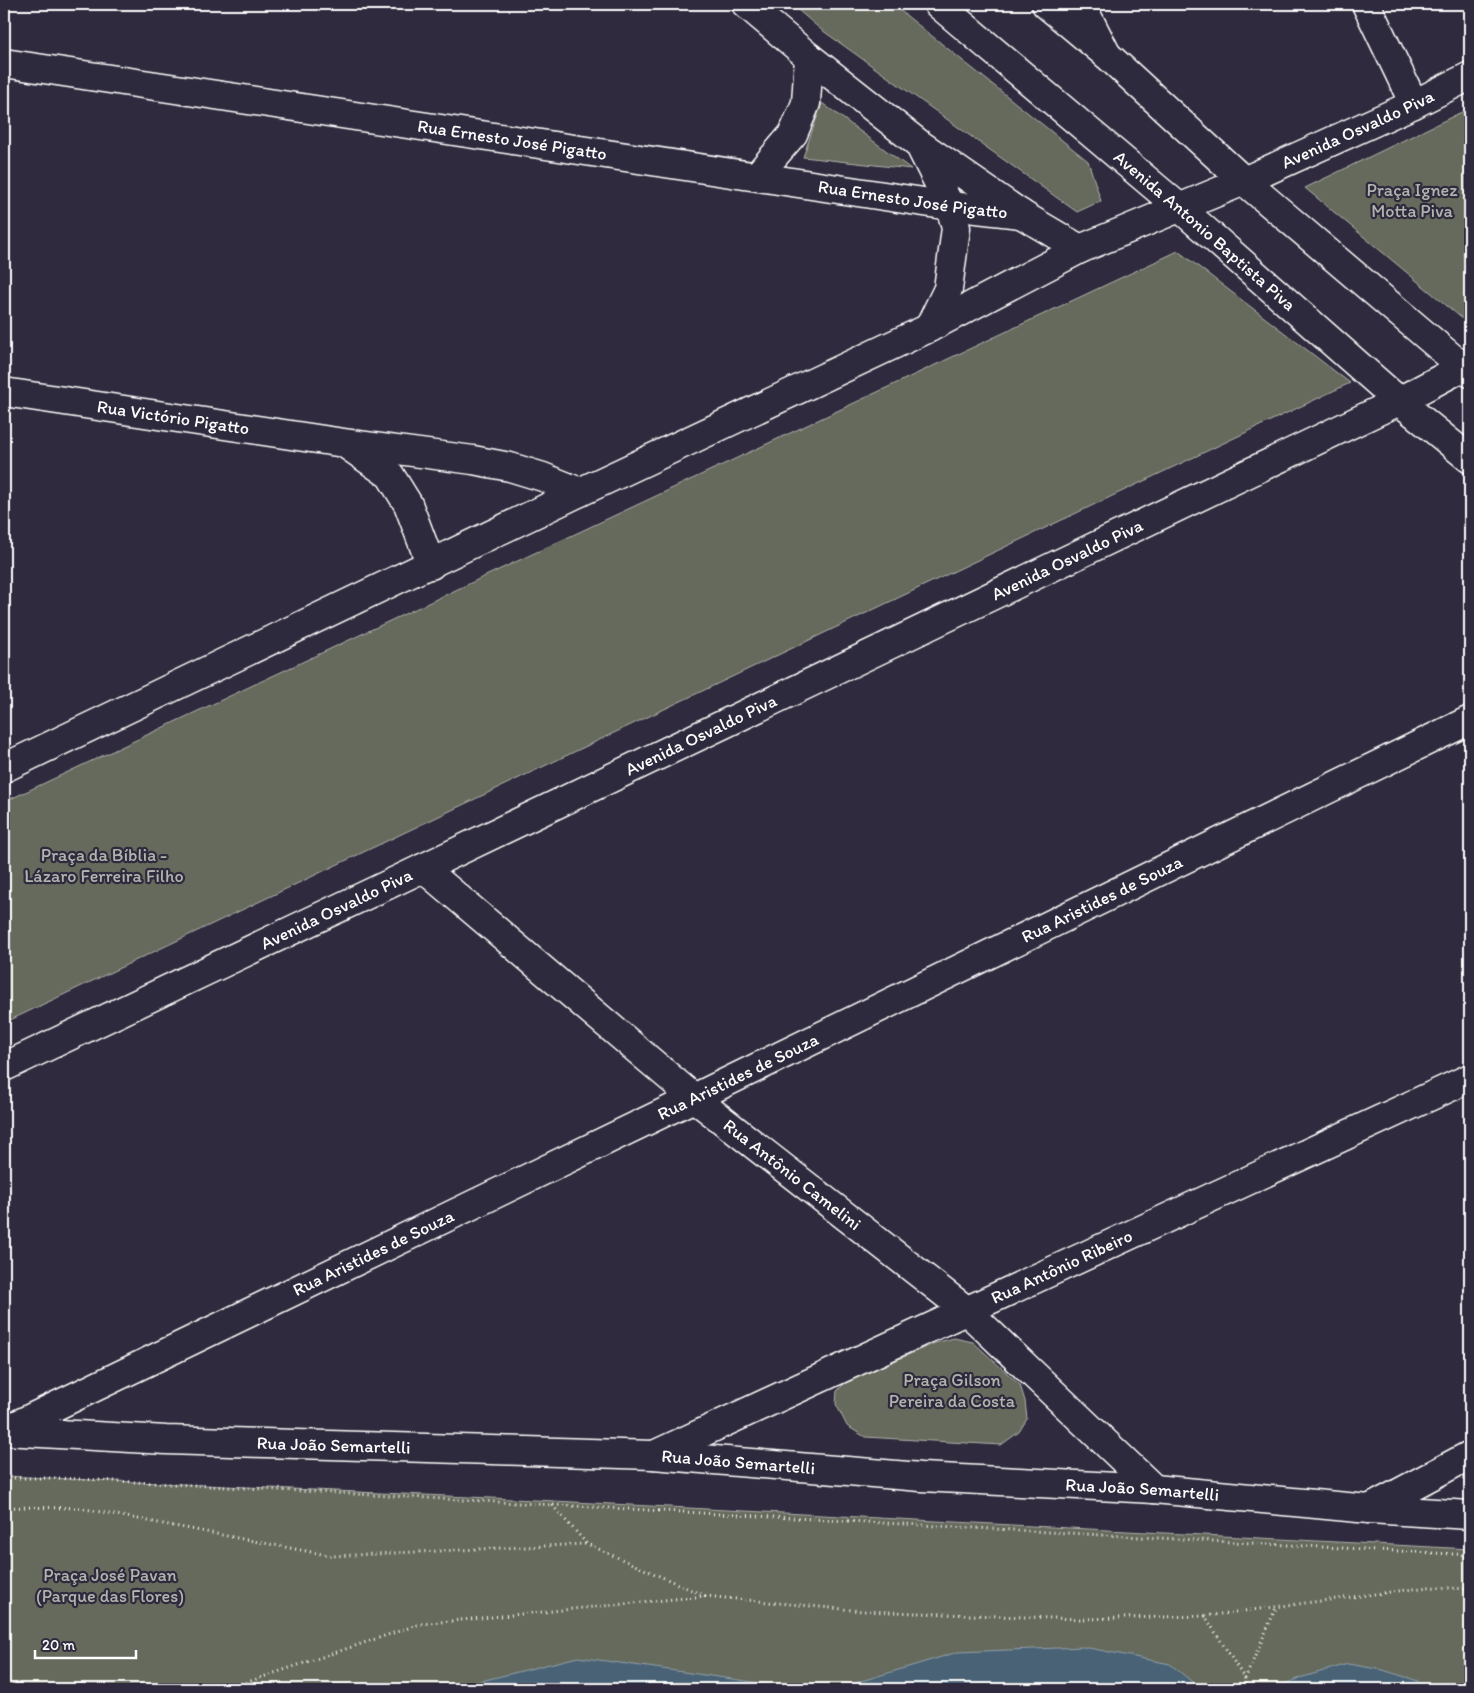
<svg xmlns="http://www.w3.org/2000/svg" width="1474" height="1693" font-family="Itim,sans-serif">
<rect width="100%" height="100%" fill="#2f2a3d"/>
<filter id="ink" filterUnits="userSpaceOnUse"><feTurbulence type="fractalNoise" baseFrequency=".02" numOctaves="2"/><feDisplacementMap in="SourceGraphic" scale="10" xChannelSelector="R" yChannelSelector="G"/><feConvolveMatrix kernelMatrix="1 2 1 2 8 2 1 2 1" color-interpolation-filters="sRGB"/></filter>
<g filter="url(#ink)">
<!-- green -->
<g fill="#656a5c" stroke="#b2b4ae">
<path d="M791,4h101l196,157 13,40 -24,11 -258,-184z"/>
<path d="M822,103l89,66 -108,-12z"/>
<path d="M1470,108v217l-165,-137z"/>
<path d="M1178,251l172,132 -1346,640v-221z"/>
<path d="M954,1338l19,4 47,43 5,16 2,18 -8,13 -18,13 -136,-8 -18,-11 -11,-22 1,-13 9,-9 89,-39z"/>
<path d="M4,1476l531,24 935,49v140h-1466z"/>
</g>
<!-- water -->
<g fill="#4a6274" stroke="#92a1ac">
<path d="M1084,1647l86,17 31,25h-366l123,-37z"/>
<path d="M578,1657l224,32h-353z"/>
<path d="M1348,1664l35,6 35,11 -1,8h-146l32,-12z"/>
</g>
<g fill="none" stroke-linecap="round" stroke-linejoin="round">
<defs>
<g id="street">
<path d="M746,4l63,53 109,86 103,71 59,35"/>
<path d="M1081,4l26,51"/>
<path d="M1366,4l48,100"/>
<path id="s1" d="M4,63l946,143 71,8"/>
<path d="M920,146l30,60 6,22 -8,61 -19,39"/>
<path d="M757,176l36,-42 13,-31 3,-46"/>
<path id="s2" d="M1244,181l170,-77 56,-28"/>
<path id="s3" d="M4,392l340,51 129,17 37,7 33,10 37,15"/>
<path d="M347,445l43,30 18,29 23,61"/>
<path id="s4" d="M423,868l271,230 272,212 188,179"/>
<path id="s5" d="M4,1431l690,-333 776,-378"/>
<path id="s6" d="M5,1431l161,9 487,15 268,22 233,12 215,20 101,6"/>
<path id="s7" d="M654,1455l816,-377"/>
<path d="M1369,1509l101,-54"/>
</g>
<g id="secondary">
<path id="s8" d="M938,4l242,204 219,193 71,58"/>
<path d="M1046,4l61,51 137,126 226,192"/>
<path d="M4,768l576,-276 349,-164 151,-79 164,-68"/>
<path id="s9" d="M4,1067l419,-199 976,-467 64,-34"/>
</g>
</defs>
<!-- street casing -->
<use href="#street" stroke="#fff" stroke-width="31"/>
<!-- secondary casing -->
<use href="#secondary" stroke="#fff" stroke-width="31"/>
<!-- path -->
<g stroke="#fff" stroke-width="3" stroke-dasharray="1 4" stroke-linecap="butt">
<path d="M4,1478h57l1409,77"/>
<path d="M4,1507l76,1 252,48 255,-12"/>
<path d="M705,1596l158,15 217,8 125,-3"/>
<path d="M1245,1679l31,-71"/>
<path d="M227,1689l193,-65 285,-28 -118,-52 -35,-39"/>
<path d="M1246,1689l-1,-10 -40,-63 224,-29 41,2"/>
</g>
<!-- street -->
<use href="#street" stroke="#2f2a3d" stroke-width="28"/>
<!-- secondary -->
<use href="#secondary" stroke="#2f2a3d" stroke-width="28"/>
</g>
</g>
<g text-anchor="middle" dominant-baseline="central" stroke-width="4.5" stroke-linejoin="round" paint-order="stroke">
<!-- street labels -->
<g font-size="18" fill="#fff" stroke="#2f2a3d">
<text stroke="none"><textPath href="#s2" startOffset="125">Avenida Osvaldo Piva</textPath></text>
<text stroke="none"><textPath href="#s1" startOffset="514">Rua Ernesto José Pigatto</textPath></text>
<text stroke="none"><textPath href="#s1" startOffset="919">Rua Ernesto José Pigatto</textPath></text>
<text stroke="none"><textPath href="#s8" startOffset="350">Avenida Antonio Baptista Piva</textPath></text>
<text stroke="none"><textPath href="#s3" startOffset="171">Rua Victório Pigatto</textPath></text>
<text stroke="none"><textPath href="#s9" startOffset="1178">Avenida Osvaldo Piva</textPath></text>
<text stroke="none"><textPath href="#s9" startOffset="772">Avenida Osvaldo Piva</textPath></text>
<text stroke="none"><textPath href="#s5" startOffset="1220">Rua Aristides de Souza</textPath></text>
<text stroke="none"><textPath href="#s9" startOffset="368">Avenida Osvaldo Piva</textPath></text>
<text stroke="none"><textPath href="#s5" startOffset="815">Rua Aristides de Souza</textPath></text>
<text stroke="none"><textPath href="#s4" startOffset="480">Rua Antônio Camelini</textPath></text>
<text stroke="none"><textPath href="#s5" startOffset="410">Rua Aristides de Souza</textPath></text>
<text stroke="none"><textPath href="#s7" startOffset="449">Rua Antônio Ribeiro</textPath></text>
<text stroke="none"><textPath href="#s6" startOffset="329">Rua João Semartelli</textPath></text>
<text stroke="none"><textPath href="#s6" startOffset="734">Rua João Semartelli</textPath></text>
<text stroke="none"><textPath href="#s6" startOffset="1139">Rua João Semartelli</textPath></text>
</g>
<!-- park labels -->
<g font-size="18" fill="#b2b4ae" stroke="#2f2a3d">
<text x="1412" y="190">Praça Ignez<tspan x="1412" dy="21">Motta Piva</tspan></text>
<text x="104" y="855">Praça da Bíblia -<tspan x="104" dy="21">Lázaro Ferreira Filho</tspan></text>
<text x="952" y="1380">Praça Gilson<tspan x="952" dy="21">Pereira da Costa</tspan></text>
<text x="110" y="1575">Praça José Pavan<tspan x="110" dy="21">(Parque das Flores)</tspan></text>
</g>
</g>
<!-- margin -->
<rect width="1474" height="1693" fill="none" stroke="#2f2a3d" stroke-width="20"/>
<rect x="10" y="10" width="1454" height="1673" fill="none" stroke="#fff" stroke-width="2" filter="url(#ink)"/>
<!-- scale -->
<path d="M35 1650v8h101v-8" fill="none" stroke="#ffffff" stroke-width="2.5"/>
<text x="42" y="1650" font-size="15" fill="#ffffff" stroke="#2f2a3d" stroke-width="4" paint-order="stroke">20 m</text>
</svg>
